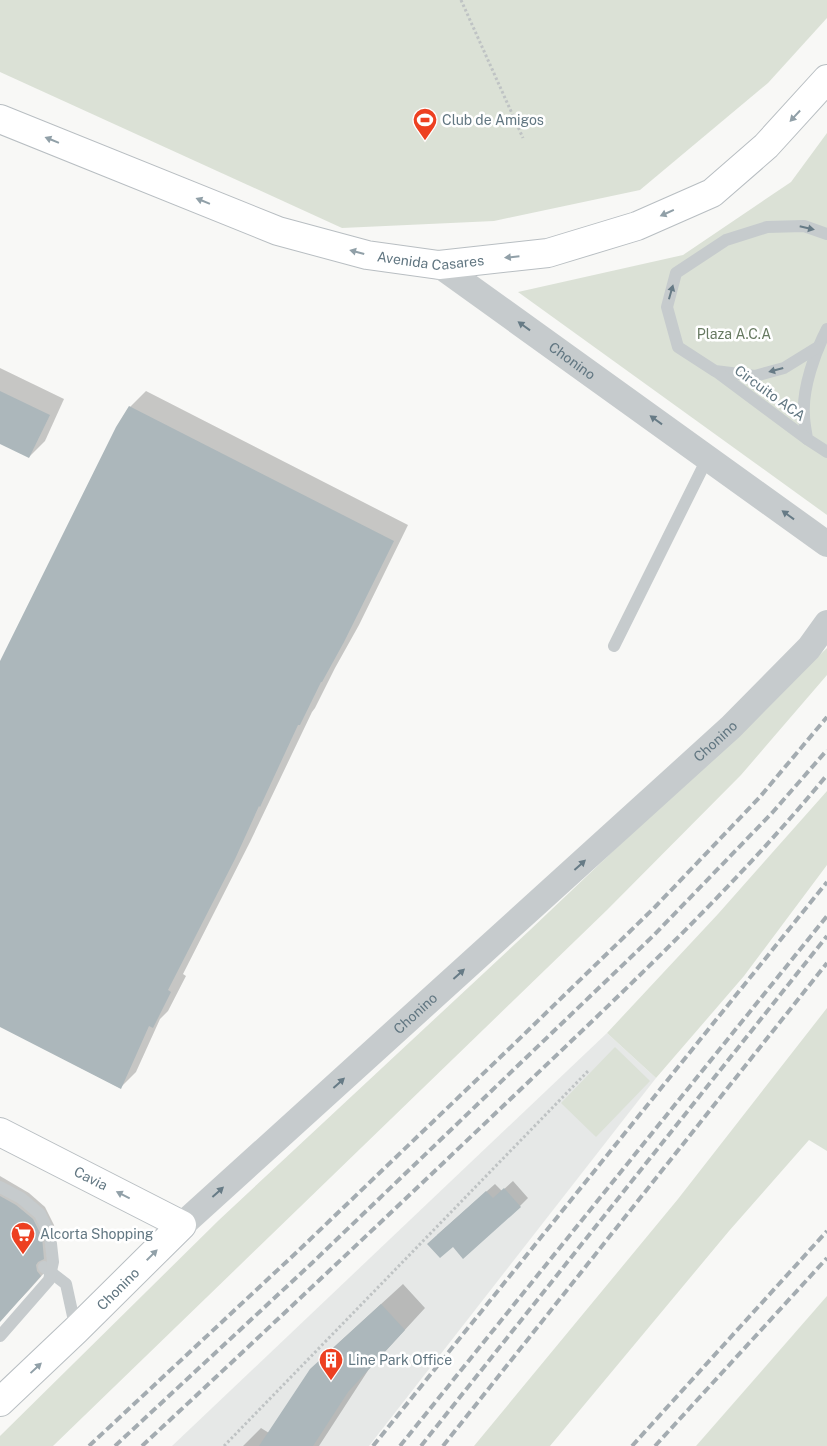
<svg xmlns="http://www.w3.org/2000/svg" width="827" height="1446" font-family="'Public Sans',sans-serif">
<rect width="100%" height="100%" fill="#f8f8f6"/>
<!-- built -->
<path fill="#e6e8e7" d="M607,1033l49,45 -287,368h-197z"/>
<!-- green -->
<g fill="#dbe1d6">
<path d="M0,0h827v18l-59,65 -128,107 -146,31 -152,7 -342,-156z"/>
<path d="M827,133v382l-309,-223 165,-37 108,-73z"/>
<path d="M827,648v27l-86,100 -134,135 -554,536h-53v-10l219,-216 311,-290z"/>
<path d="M827,791v74l-83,111 -88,102 -49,-45 111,-119z"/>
<path d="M827,1008v143l-18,-11 -80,91 -179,215h-76l204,-247z"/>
<path d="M615,1047l35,34 -54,56 -35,-34z"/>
<path d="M827,1296v150h-131z"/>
</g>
<!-- shadow -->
<g fill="#0003">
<path d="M0,368l64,31 -19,42 -16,16 -29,-14z"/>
<path d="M146,391l262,134 -49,100 -24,43 -20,40 -3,4 -62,130 -67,132 3,2 -18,35 -8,8 -24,53 -16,16 -120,-62v-363l118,-235 12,-21z"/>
<path d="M0,1176l29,17 16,14 9,18 2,20 -3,18 -24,27 -29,30z"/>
<path d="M513,1181l15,17 -8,8 -67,40 -16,-11 58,-51 7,7z"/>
<path d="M403,1284l22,24 -56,61 -50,77h-76l18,-18 8,5 64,-85z"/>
</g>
<!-- building -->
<g fill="#acb7bb">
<path d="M0,391l50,24 -21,43 -29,-14z"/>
<path d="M129,406l265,135 -50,101 -22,40h-1l-21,43h-2l-38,82 -1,-1 -24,53 -67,131 3,2 -18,36 -4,-2 -28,63 -121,-62v-366l116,-234z"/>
<path d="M504,1188l17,19 -58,52 -10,-12 -13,11 -13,-14 59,-53 7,7z"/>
<path d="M0,1196l16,9 17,14 9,18 2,22 -6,3 -2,3 1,6 4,5 -41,46z"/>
<path d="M381,1304l24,26 -57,62 -35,54h-54l51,-77z"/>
</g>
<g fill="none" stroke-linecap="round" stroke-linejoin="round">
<defs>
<g id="secondary">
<path id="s3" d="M0,119l278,112 89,24 72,10 109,-12 89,-27 75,-33 54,-47 61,-67"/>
<path id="s4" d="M0,1132l182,93 -106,105 -76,72"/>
</g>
</defs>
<!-- secondary casing -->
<use href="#secondary" stroke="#b8bec2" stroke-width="30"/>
<!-- path -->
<g stroke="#bfc3c4" stroke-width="3" stroke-dasharray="2.5 2.5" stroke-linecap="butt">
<path d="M461,0l62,138"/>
<path d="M224,1446l365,-376"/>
</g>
<!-- lane -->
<g stroke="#c6cbcd" stroke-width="12">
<path d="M827,329c-12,23 -25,60 -23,86 0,8 2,16 3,24l20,13"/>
<path d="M818,347l-34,21 -29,8 -40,-5 -37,-24 -11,-40 9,-34 50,-33 41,-13 37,-1 23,8"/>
<path d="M717,372l90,67"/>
<path d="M614,646l94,-189"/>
<path d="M0,1187l21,11 19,16 10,21"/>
<path d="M44,1267l22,17 10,46"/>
</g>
<!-- street -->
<g stroke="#c6cbcd" stroke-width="26">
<path id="s1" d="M439,265l388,279"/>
<path id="s2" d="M182,1225l549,-498 78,-79 18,-25"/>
</g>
<!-- secondary -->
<use href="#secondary" stroke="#fff" stroke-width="28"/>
<!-- rail -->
<g stroke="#a4acb1" stroke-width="4" stroke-dasharray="8 4" stroke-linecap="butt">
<path d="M89,1446l209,-195 215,-206 142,-138 104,-109 68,-81"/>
<path d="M115,1446l196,-182 343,-329 118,-122 55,-63"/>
<path d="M142,1446c127,-118 253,-237 379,-357 106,-101 213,-201 306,-314"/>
<path d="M373,1446l454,-564"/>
<path d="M400,1446l427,-530"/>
<path d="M421,1446l406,-510"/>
<path d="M443,1446l384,-483"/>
<path d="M632,1446l195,-215"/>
<path d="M655,1446l172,-188"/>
</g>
<!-- lane-bridge -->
<path stroke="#c6cbcd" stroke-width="12" d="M0,1336l49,-56 4,-18 -3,-27"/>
</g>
<!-- one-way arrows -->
<defs><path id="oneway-solid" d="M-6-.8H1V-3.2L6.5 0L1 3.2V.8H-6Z" transform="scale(1.25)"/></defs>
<g fill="#91a0a8">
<use href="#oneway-solid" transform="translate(795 116) rotate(133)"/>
<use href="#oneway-solid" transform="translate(52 140) rotate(-158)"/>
<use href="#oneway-solid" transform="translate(203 201) rotate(-158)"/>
<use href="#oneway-solid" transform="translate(667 213) rotate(156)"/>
<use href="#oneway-solid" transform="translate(357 252) rotate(-165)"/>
<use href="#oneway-solid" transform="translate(512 257) rotate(174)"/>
<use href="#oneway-solid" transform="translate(123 1195) rotate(-153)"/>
<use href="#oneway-solid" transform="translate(152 1255) rotate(-45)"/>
<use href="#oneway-solid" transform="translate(36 1368) rotate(-43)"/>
</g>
<g fill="#677b86">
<use href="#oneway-solid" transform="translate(807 228) rotate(13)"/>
<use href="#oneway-solid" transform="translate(671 292) rotate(-74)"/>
<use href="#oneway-solid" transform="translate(524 326) rotate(-144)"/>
<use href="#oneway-solid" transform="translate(776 370) rotate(165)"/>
<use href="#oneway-solid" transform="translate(656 420) rotate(-144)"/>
<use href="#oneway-solid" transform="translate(788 515) rotate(-144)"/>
<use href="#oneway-solid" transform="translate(580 865) rotate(-42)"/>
<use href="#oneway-solid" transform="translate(459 974) rotate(-42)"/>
<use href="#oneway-solid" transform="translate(339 1083) rotate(-42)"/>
<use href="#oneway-solid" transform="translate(218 1192) rotate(-42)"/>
</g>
<!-- icons -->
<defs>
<symbol id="stadium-pin" viewBox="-11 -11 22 30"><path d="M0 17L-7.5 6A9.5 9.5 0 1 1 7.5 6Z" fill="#ed4021" stroke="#fff"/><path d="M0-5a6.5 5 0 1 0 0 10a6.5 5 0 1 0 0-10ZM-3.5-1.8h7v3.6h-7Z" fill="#fff"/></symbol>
<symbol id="supermarket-pin" viewBox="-11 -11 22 30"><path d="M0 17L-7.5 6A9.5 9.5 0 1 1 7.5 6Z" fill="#ed4021" stroke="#fff"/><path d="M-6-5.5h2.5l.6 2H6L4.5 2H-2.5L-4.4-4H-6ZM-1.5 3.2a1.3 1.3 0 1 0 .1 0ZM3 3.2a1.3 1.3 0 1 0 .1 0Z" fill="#fff"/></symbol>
<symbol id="building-pin" viewBox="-11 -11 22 30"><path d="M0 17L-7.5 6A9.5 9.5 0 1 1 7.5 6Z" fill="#ed4021" stroke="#fff"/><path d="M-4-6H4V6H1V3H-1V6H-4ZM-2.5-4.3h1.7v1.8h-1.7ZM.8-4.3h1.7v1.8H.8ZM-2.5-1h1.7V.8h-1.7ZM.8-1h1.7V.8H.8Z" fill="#fff"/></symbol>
</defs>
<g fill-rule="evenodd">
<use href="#stadium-pin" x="411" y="106" width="28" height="38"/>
<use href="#supermarket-pin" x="9" y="1220" width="28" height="38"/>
<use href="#building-pin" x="317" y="1346" width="28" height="38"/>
</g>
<g text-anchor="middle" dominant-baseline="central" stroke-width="5" stroke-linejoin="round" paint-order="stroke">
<!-- poi labels -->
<g font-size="14" fill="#627782" stroke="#fff" text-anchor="start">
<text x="442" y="120">Club de Amigos</text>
<text x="40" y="1234">Alcorta Shopping</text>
<text x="348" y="1360">Line Park Office</text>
</g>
<!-- street labels -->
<g font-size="14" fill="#627782" stroke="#fff">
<text stroke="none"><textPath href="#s3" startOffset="456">Avenida Casares</textPath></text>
<text stroke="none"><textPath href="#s1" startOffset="164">Chonino</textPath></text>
<text transform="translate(770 393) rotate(36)">Circuito ACA</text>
<text stroke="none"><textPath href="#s2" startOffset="720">Chonino</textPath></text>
<text stroke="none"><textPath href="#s2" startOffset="315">Chonino</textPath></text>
<text stroke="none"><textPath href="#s4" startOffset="102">Cavia</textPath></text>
<text transform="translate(118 1289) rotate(-45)">Chonino</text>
</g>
<!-- park labels -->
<g font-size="14" fill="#677a61" stroke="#fff">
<text x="734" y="334">Plaza A.C.A</text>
</g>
</g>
</svg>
